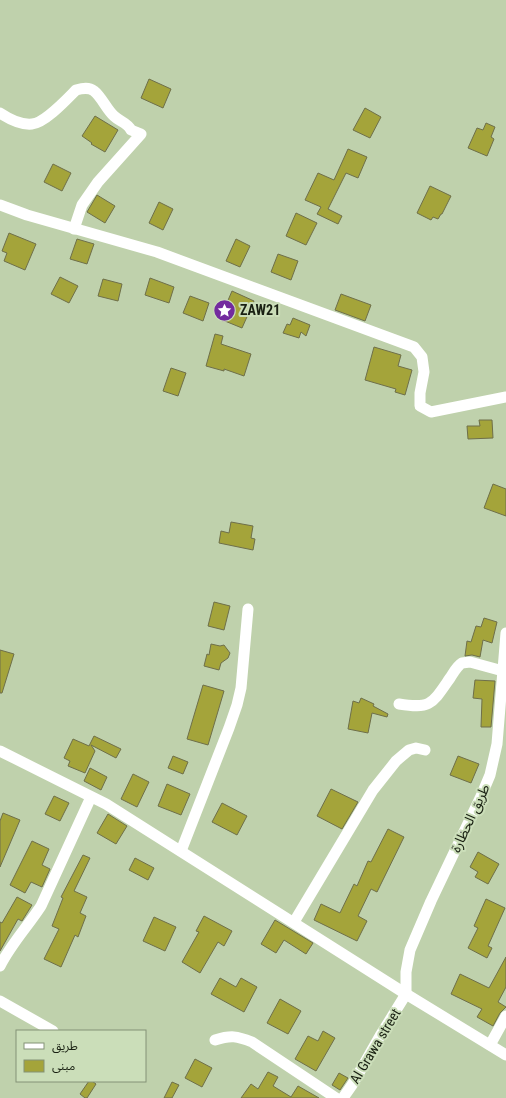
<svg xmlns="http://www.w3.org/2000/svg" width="506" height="1098" font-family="'Roboto Condensed','Noto Sans Arabic',sans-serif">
<rect width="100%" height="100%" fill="#bfd1ac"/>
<!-- building -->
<g fill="#a4a43a" stroke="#6e6f4a">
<path d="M149,79l22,10 -8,19 -22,-10z"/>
<path d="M365,108l16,9 -11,21 -17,-8z"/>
<path d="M95,116l23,14 -13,22 -14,-8 1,-1 -10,-7z"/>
<path d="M486,123l9,4 -4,10 3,2 -7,17 -19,-8 9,-20 6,2z"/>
<path d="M348,149l19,8 -9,21 -12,-5 -18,36 14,7 -4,8 -21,-10 4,-7 -16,-7 13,-27 16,7z"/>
<path d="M53,164l18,9 -9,18 -18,-9z"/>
<path d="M430,186l21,10 -9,18h-1l-3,5 -5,-2 -2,3 -14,-7z"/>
<path d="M97,195l18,11 -10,17 -18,-11z"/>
<path d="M159,202l14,7 -10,21 -14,-7z"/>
<path d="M296,213l21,10 -11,22 -20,-9z"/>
<path d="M9,233l27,11 -11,26 -21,-9 3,-8 -5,-2z"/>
<path d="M77,239l17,5 -7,20 -17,-5z"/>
<path d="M236,239l14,7 -10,21 -14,-6z"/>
<path d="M278,254l20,7 -7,19 -20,-8z"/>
<path d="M60,277l18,9 -9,17 -18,-9z"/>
<path d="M150,278l24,9 -5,16 -24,-8z"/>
<path d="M103,279l19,5 -4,17 -20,-5z"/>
<path d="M232,291l22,10 -12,27 -22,-9z"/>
<path d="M341,294l30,11 -6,16 -30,-11z"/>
<path d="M190,296l19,7 -6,18 -20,-8z"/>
<path d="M293,318l17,7 -4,11 -5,-4 -2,6 -16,-5 4,-9 3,1z"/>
<path d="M215,334l8,2 -2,8 30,10 -7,22 -20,-7v2l-18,-5z"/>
<path d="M374,347l27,8 -3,11 14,4 -7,25 -10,-3 1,-3 -31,-9z"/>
<path d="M171,368l15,5 -8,23 -15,-5z"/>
<path d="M479,420h13l1,18 -25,1 -1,-13h13z"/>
<path d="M493,484l13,5v27l-22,-8z"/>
<path d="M231,522l22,4 -2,12 4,1 -2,11 -34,-7 2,-12 8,2z"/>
<path d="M214,602l16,4 -6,24 -16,-4z"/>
<path d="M484,618l13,4 -5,21 -9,-3 -3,17 -8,-2 -7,1 2,-15 4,1 5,-16 5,1z"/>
<path d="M211,644l9,2 4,-1 6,8 -2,5 -7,5 -2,7 -15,-4 3,-12 2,1z"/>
<path d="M0,650l14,4 -12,39h-2z"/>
<path d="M475,680l20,1 -4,46h-10l1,-28 -9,-1z"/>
<path d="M203,685l21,6 -16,54 -21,-6z"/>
<path d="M361,698l13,6 -1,2 15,8 -1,3 -15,-4 -4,20 -20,-4 5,-28 6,2z"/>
<path d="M94,736l27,13 -5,9 -25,-13 4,6 -10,22 -17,-7 2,-5 -6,-3 9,-19 16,7z"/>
<path d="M173,756l15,6 -5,12 -15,-6z"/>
<path d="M458,756l21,8 -8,19 -21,-8z"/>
<path d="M90,768l17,9 -6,13 -17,-9z"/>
<path d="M133,774l16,8 -12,25 -16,-8z"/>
<path d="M167,784l23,10 -9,21 -23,-9z"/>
<path d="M331,789l27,13 -16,27 -25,-13z"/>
<path d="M54,796l15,7 -9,18 -15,-7z"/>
<path d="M222,803l25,13 -10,19 -25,-13z"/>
<path d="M3,813l17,7 -20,47v-46z"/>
<path d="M108,814l19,12 -11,18 -19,-11z"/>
<path d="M388,829l16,8 -27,55 -6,-3 -13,27 9,5 -10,20 -43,-21 7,-16 19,9 14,-29 3,2 11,-25 3,1z"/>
<path d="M32,841l17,8 -7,16 8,4 -8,18 -11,-5 -6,11 -15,-8z"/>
<path d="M478,852l21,12 -11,20 -13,-7 3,-5 -8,-5z"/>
<path d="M83,855l7,3 -16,33 13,6 -7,16 6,3 -8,21 -3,-2 -14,32 -17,-8 15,-30 -7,-3 11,-28 -2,-1z"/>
<path d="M135,858l19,10 -6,12 -19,-10z"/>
<path d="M17,897l15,8 -10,16 -4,-2 -18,32v-29l2,1z"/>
<path d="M486,899l19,9 -17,38 4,2 -5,10 -19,-10 10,-20 -4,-2z"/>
<path d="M204,916l28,15 -8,15 -6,-4 -18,31 -18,-11 17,-30 -3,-1z"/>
<path d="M154,917l22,10 -11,24 -22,-10z"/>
<path d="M275,920l38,23 -7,11 -22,-14 -8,13 -15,-9z"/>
<path d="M506,957v30l-8,15 8,5 -6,6 -7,13 -16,-9 5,-8 -31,-15 9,-20 29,14z"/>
<path d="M220,978l16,9 5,-9 16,9 -13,25 -33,-18z"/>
<path d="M280,999l21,12 -13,23 -21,-11z"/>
<path d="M323,1031l12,7 -19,33 -21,-12 13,-23 10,5z"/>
<path d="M195,1059l17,9 -10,19 -17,-9z"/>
<path d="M268,1072l10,5 -5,9 18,11 7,-11 21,12h-78l10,-14 7,5z"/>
<path d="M339,1073l9,5 -8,12 -8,-5z"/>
<path d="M89,1081h3l4,3 -9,14h-2l-5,-4z"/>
<path d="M172,1082l7,3 -7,13h-8z"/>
</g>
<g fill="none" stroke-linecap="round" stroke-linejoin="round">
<!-- minor -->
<g stroke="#fff" stroke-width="11">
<path d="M0,113c9,6 22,12 32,11 13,-1 35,-25 44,-34 7,-2 13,-3 18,1 7,5 13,19 20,25 5,5 14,7 17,14l10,4 -43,48 -16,23 -8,24"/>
<path d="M0,205l27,10 130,37 257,95 8,10 2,15 -4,21v13l11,6 75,-15"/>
<path d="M399,704c32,5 33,0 51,-26 4,-6 7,-12 12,-15l8,-1 33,9"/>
<path d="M0,751l106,53 300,190 100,61"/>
<path d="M181,851l48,-123 8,-23 4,-17 7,-79"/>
<path d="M294,922l79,-132 23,-29 13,-11 7,-2 9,2"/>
<path d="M0,966c11,-22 28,-40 41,-60l50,-109"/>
<path d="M0,1001l53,30"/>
<path d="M215,1040c16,-5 22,-4 37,2l84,56"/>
<path d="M490,1045l16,-29"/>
<path d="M343,1098l9,-13 28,-49 26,-42v-22l4,-22 21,-49 51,-107 8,-19 7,-31 9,-111"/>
</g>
</g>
<!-- icons -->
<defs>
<symbol id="sight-disc" viewBox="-11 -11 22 22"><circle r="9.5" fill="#732b9e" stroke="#cbdeb9"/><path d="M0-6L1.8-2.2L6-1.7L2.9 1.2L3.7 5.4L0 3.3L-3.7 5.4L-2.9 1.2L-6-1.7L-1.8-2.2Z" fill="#fff"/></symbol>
</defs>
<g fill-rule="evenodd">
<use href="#sight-disc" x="212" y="298" width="25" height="25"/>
</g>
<g text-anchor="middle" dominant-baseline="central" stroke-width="4" stroke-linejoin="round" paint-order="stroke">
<!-- poi labels -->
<g font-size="14" font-weight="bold" fill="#192012" stroke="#cbdeb9" text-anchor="start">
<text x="240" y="310">ZAW21</text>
</g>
<!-- street labels -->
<g font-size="14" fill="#192012" stroke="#cbdeb9">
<text transform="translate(470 818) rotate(-65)">طريق الحظارة</text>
<text transform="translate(375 1046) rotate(-59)">Al Grawa street</text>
</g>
</g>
<!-- legend -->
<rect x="16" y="1030" width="130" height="52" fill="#cbdeb9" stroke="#849276"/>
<rect x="24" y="1043" width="20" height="6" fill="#ffffff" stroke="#849276"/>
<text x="52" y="1050" font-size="12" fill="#192012">طريق</text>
<rect x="24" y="1060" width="20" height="12" fill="#a4a43a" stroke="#849276"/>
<text x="52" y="1070" font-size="12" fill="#192012">مبنى</text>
</svg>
